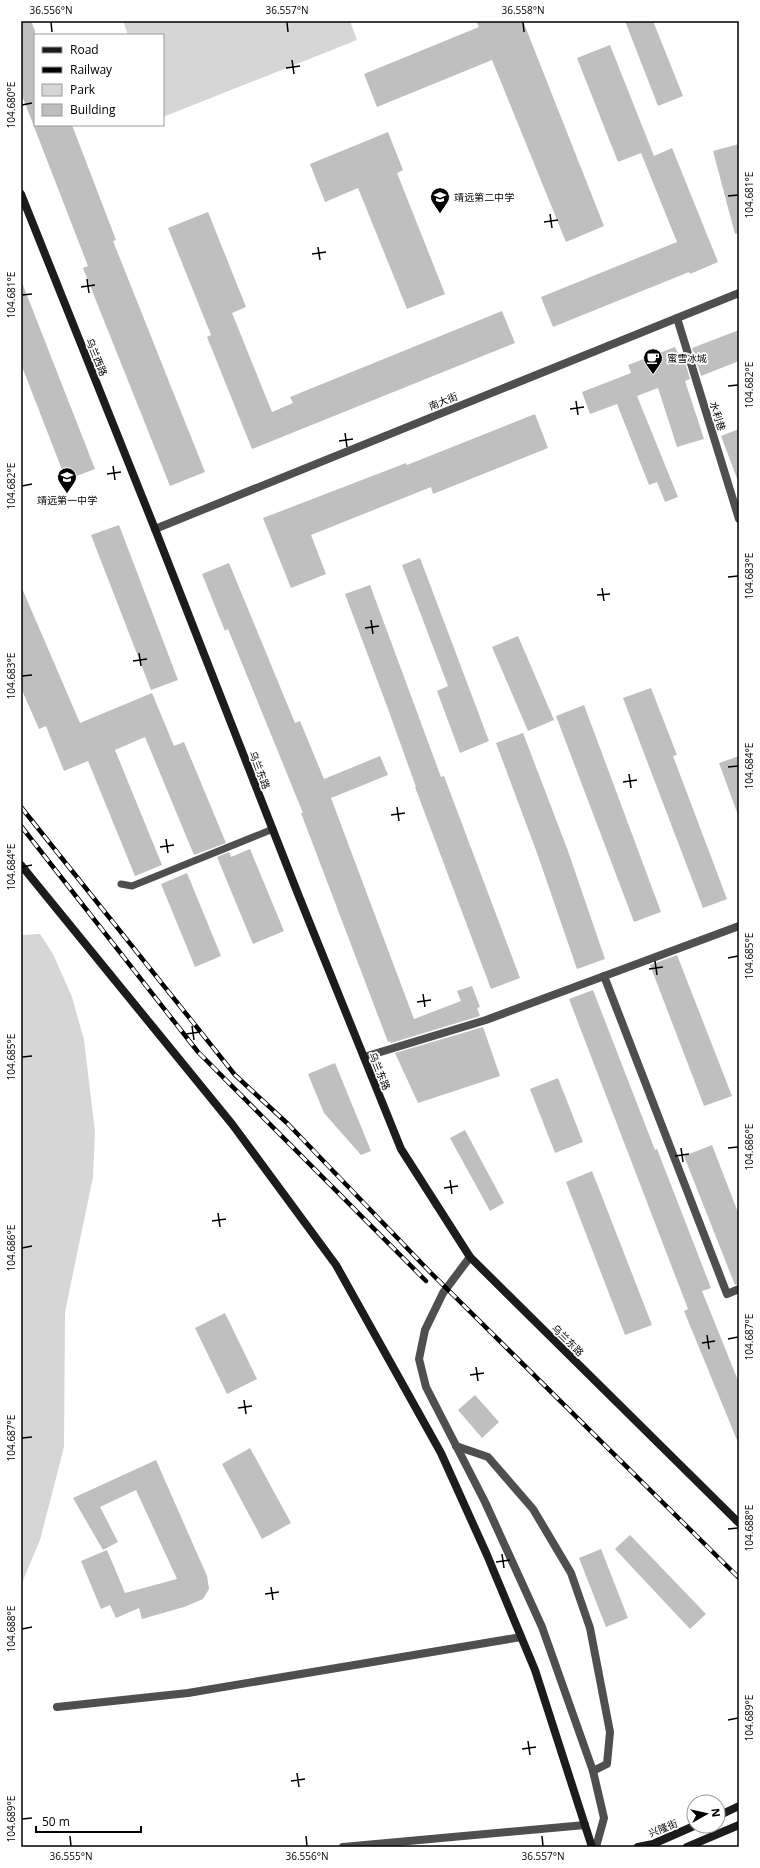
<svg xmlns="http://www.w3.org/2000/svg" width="760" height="1868" font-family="'Open Sans','Noto Sans SC',sans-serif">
<rect width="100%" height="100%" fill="#fff"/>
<!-- green -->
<g fill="#d6d6d6">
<path d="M123,21h227l7,19 -194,77v-82h-35z"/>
<path d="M40,934l13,20 19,43 12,43 11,92 -2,45 -28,135 -1,135 -24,93 -19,45v-650z"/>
</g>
<!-- building -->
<g fill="#bfbfbf">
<path d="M21,21h10l4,10v94h37l44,115 -3,1 92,231 -35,14 -87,-218 5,-2 -67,-173z"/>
<path d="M476,21h47l81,205 -38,16 -74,-182 -115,47 -13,-33 115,-47z"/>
<path d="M625,21h28l30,75 -25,10z"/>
<path d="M610,45l44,111 18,-8 46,114 -28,12 -1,-2 -136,55 -12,-30 136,-55 -36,-89 -23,9 -41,-104z"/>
<path d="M388,132l15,38 -6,3 48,121 -38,15 -49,-121 -33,14 -15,-38z"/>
<path d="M739,144v89l-4,1 -22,-83z"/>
<path d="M208,212l38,95 -14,6 40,99 21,-9 -3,-6 212,-86 13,32 -263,106 -45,-112 4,-2 -43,-107z"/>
<path d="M21,280l74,189 -29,11 -45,-116z"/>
<path d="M739,330v31l-38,15 -9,-28z"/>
<path d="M675,347l3,6 4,-1 8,27 -5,2 19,58 -27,8 -19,-59 -21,8 41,101 -13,5 -8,-20 -8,3 -32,-81 -27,10 -8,-22 49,-19 -3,-8z"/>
<path d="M535,414l13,34 -115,46 -2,-7 -120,48 15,39 -35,14 -28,-70 143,-55 1,2z"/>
<path d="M739,429v52h-1l-17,-45z"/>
<path d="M119,525l59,155 -27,10 -60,-155z"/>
<path d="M420,558l69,183 -29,12 -23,-62 11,-5 -46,-121z"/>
<path d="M229,563l66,160 5,-2 24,58 56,-23 8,19 -57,23 83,221 47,-18 -4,-10 15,-5 8,21 -3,1 3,8 -89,27 -1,-2 -2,1 -87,-229h2l-75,-184 -3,2 -23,-57z"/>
<path d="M370,585l71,192 3,-1 76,202 -29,11 -76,-202h1l-28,-78 -43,-115z"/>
<path d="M21,586l59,137 72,-30 22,53 10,-4 42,101 -32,12 -49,-118 -30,13 47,115 -27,11 -47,-115 -24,10 -18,-45 -7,3 -18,-41z"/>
<path d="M518,636l36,84 -26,11 -36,-84z"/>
<path d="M651,688l26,67 -4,1 54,143 -24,9 -80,-210z"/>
<path d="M584,705l77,207 -27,10 -78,-206z"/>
<path d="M523,733l45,118 37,108 -28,10 -40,-116 -41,-110z"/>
<path d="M739,756v59h-1l-19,-52z"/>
<path d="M250,849l34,82 -31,13 -36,-87 12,-5 2,5z"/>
<path d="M187,873l34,83 -26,11 -34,-83z"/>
<path d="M677,955l55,141 -28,10 -54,-141z"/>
<path d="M593,990l62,160 2,-1 54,139 -9,3 37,92v62l-55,-134 4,-2 -119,-310z"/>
<path d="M483,1027l17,49 -82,27 -23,-50z"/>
<path d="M335,1063l36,88 -10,4 -37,-42 -16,-39z"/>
<path d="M558,1078l25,64 -28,11 -25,-64z"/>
<path d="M465,1130l39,73 -14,8 -40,-73z"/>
<path d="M712,1145l27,70v69l-4,1 -51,-129z"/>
<path d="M592,1171l60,154 -27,10 -59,-153z"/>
<path d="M225,1313l32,66 -30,15 -32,-66z"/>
<path d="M475,1395l24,27 -17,16 -24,-28z"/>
<path d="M250,1448l41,75 -29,16 -40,-75z"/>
<path d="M156,1460l51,116 2,13 -6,10 -19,8 -42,12 -3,-11 -23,10 -6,-13 -9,4 -20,-48 26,-11 18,43 52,-14 -41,-89 -36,17 18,35 -15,8 -30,-52z"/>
<path d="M630,1535l76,79 -16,15 -75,-80z"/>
<path d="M601,1549l27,69 -22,9 -27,-69z"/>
</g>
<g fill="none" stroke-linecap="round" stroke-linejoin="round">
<!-- service -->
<path stroke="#4f4f4f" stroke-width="7" d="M121,884l11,2 141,-57"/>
<!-- minor -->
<g stroke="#4f4f4f" stroke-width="8">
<path d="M677,318l62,201"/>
<path d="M604,976l123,318 12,-5"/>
<path d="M364,1057l122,-37 253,-94"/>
<path d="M456,1446l32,11 45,52 38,64 19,55 20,104 -3,32 -14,7"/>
<path d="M57,1707l131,-14 333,-56"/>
<path d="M343,1847l242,-22"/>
</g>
<!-- tertiary -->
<g stroke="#4f4f4f" stroke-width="8">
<path d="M155,529l584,-236"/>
<path d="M470,1257l-27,36 -18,37 -6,29 7,28 59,115 57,125 51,144 11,47 -8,29"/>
</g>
<!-- secondary -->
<g stroke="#1c1c1c" stroke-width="8">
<path d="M21,194l134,335 143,365 103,255 69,108 269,266"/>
<path d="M21,865l211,259 104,141 105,188 46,102 48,115 57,177"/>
<path d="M718,1816l21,-10"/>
<path d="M638,1847l15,-3 41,-18"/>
<path d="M687,1847l52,-22"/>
</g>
<defs>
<g id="rail">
<path d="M21,807l214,268 53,49 143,149 308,305"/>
<path d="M21,826l177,226 228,229"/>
</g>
</defs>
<!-- rail casing -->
<use href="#rail" stroke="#000" stroke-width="4.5"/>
<!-- rail -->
<use href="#rail" stroke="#fff" stroke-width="3" stroke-dasharray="9" stroke-linecap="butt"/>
</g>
<!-- ticks -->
<path fill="none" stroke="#000" stroke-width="1.5" d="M51,22l1,10M287,22l1,10M523,22l1,10M292,60l2,14M286,68l14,-2M22,105l10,-2M728,196l10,-1M550,214l2,14M544,222l14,-2M318,247l2,13M312,254l14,-2M87,279l2,14M81,287l14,-2M22,295l10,-1M728,386l10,-1M576,401l2,14M570,409l14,-2M345,433l2,14M339,441l14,-2M113,466l2,14M107,474l14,-2M22,486l10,-2M728,577l10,-1M602,588l2,13M597,595l13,-1M371,620l2,14M365,628l14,-2M139,653l2,13M133,661l14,-2M22,676l10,-1M728,767l10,-1M629,774l2,14M623,782l14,-2M397,807l2,14M391,815l14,-2M166,839l2,14M160,847l14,-2M22,867l10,-2M728,958l10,-2M655,961l2,14M649,969l14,-2M423,994l2,13M417,1002l14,-2M192,1026l2,14M186,1034l14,-2M22,1057l10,-1M681,1148l2,14M728,1148l10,-1M675,1156l14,-2M450,1180l2,14M444,1188l14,-2M218,1213l2,14M212,1221l14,-2M22,1248l10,-2M707,1335l2,14M728,1339l10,-2M702,1343l13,-2M476,1367l2,14M470,1375l14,-2M244,1400l2,14M238,1408l14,-2M22,1438l10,-1M728,1529l10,-1M502,1554l2,14M496,1562l14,-2M271,1587l2,13M265,1594l14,-2M22,1629l10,-2M728,1720l10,-2M528,1741l2,14M522,1749l14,-2M297,1773l2,14M291,1781l14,-2M22,1819l10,-1M70,1836l1,10M306,1836l1,10M542,1836l1,10"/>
<!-- icons -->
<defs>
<symbol id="school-pin" viewBox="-11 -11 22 30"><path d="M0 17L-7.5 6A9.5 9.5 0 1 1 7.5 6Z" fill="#000" stroke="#fff"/><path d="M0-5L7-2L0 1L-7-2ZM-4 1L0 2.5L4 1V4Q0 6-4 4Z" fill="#fff"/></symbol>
<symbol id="cafe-pin" viewBox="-11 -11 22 30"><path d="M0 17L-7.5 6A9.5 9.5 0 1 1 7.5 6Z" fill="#000" stroke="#fff"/><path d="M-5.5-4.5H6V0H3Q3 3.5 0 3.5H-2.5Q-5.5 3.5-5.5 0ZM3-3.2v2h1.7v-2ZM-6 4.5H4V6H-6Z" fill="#fff"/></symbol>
</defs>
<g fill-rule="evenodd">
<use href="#school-pin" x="429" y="186" width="22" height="30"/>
<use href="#cafe-pin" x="642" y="347" width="22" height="30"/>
<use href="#school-pin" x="56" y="466" width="22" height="30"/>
</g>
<g text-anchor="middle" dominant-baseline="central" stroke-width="3.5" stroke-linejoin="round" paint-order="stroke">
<!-- poi labels -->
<g font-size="10" fill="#000" stroke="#fff" text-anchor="start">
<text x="454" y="197">靖远第二中学</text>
<text x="667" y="358">蜜雪冰城</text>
<text x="67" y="500" text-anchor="middle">靖远第一中学</text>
</g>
<!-- street labels -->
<g font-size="10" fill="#000" stroke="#fff">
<text transform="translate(97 357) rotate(68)">乌兰西路</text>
<text transform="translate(443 401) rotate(-22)">南大街</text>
<text transform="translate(718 416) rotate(73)">水利巷</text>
<text transform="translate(260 770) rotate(69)">乌兰东路</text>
<text transform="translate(380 1071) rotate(68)">乌兰东路</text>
<text transform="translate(568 1340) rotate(45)">乌兰东路</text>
<text transform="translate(663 1828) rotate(-22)">兴隆街</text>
</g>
</g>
<!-- border -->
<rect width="760" height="1868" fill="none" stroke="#ffffff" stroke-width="44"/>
<!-- legend -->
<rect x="34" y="34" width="130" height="92" fill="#ffffff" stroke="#999999"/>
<rect x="42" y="47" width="20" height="6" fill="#1c1c1c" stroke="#999999"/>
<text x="70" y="54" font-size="12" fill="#000000">Road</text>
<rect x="42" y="67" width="20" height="6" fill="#000000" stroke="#999999"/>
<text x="70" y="74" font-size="12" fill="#000000">Railway</text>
<rect x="42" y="84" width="20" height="12" fill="#d6d6d6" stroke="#999999"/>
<text x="70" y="94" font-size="12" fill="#000000">Park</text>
<rect x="42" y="104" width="20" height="12" fill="#bfbfbf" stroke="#999999"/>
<text x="70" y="114" font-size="12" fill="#000000">Building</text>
<!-- north arrow -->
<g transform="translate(706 1814) rotate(82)"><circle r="19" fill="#ffffff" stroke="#999999"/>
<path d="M0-3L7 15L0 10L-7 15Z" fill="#000000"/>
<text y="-6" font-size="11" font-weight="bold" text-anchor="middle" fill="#000000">N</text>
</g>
<!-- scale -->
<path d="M36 1826v6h105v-6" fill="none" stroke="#000000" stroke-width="2"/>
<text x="42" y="1826" font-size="12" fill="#000000" stroke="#ffffff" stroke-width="3" paint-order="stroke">50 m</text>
<rect x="22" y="22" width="716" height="1824" fill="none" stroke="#000" stroke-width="1.5"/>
<g font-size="10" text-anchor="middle" fill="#000">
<text x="51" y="14">36.556°N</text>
<text x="287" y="14">36.557°N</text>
<text x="523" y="14">36.558°N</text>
<text transform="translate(11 105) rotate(-90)" y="4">104.680°E</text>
<text transform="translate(749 195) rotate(-90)" y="4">104.681°E</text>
<text transform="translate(11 295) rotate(-90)" y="4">104.681°E</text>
<text transform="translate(749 385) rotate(-90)" y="4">104.682°E</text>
<text transform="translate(11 486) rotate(-90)" y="4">104.682°E</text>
<text transform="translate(749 576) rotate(-90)" y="4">104.683°E</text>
<text transform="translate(11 676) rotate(-90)" y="4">104.683°E</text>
<text transform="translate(749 766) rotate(-90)" y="4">104.684°E</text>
<text transform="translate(11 867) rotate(-90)" y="4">104.684°E</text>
<text transform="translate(749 956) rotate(-90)" y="4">104.685°E</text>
<text transform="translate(11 1057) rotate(-90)" y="4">104.685°E</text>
<text transform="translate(749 1147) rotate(-90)" y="4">104.686°E</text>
<text transform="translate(11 1248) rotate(-90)" y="4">104.686°E</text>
<text transform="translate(749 1337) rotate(-90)" y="4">104.687°E</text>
<text transform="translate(11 1438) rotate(-90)" y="4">104.687°E</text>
<text transform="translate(749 1528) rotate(-90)" y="4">104.688°E</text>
<text transform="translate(11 1629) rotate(-90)" y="4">104.688°E</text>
<text transform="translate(749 1718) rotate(-90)" y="4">104.689°E</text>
<text transform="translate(11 1819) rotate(-90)" y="4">104.689°E</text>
<text x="71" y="1860">36.555°N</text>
<text x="307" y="1860">36.556°N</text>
<text x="543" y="1860">36.557°N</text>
</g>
</svg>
